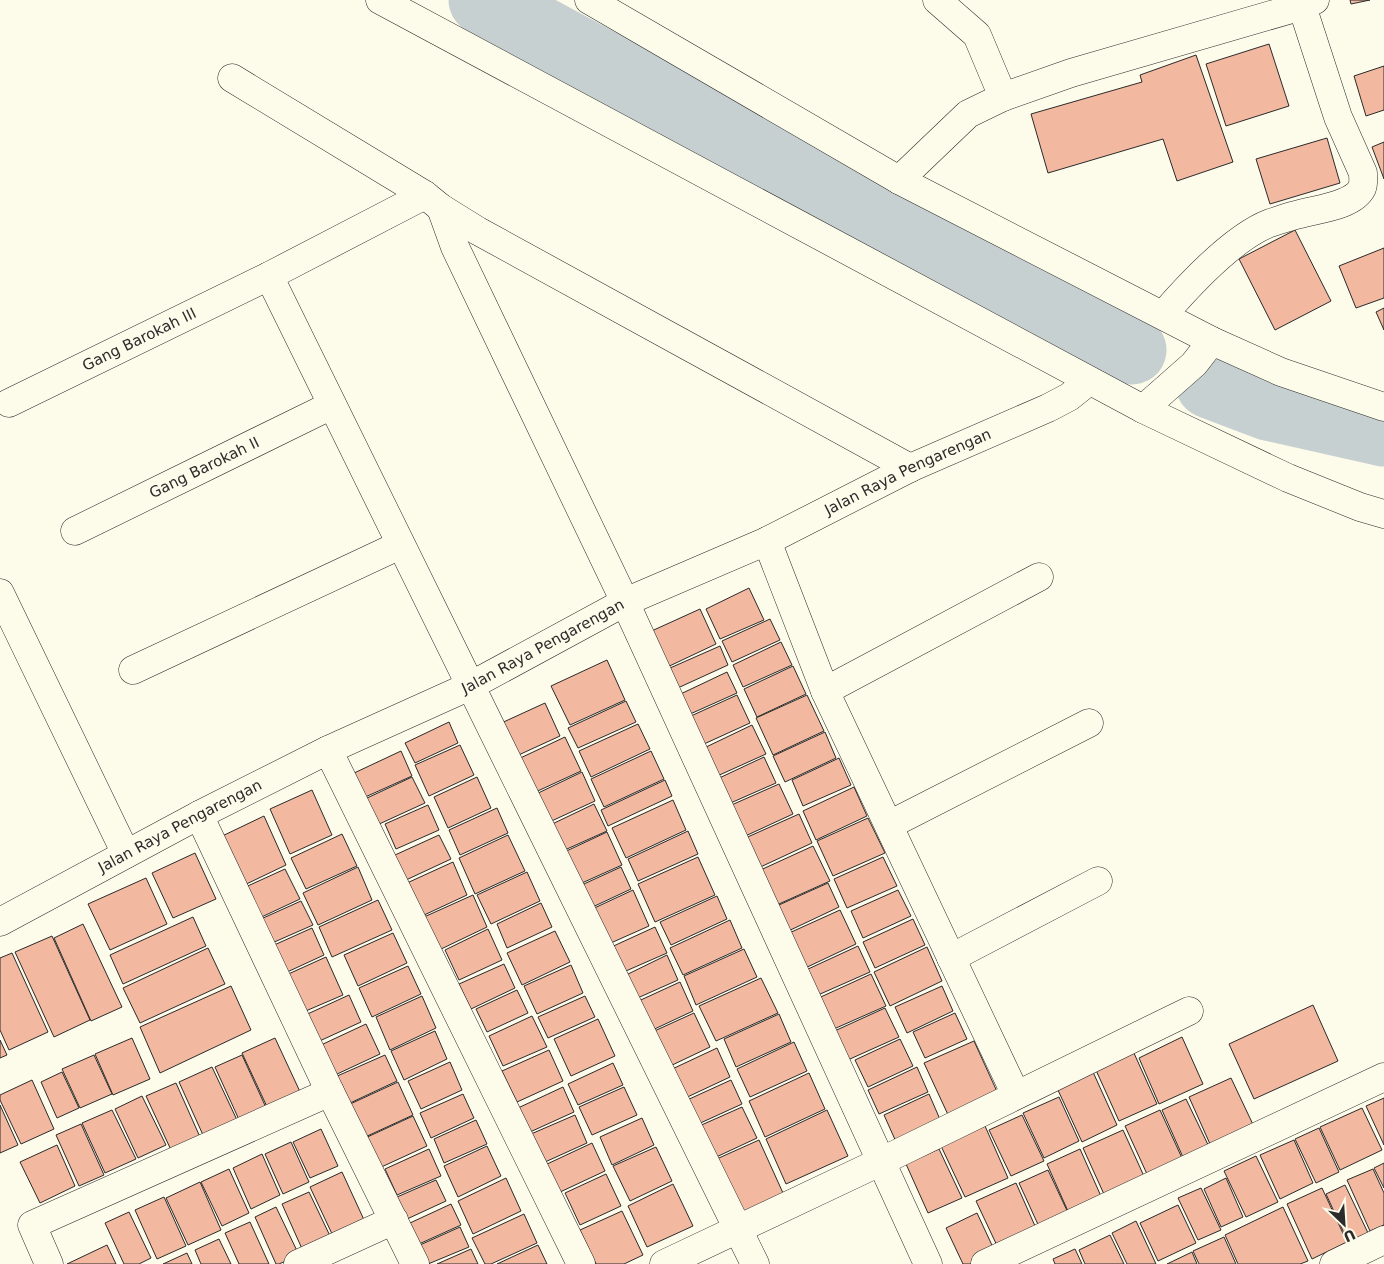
<svg xmlns="http://www.w3.org/2000/svg" width="1384" height="1264" font-family="'DejaVu Sans',sans-serif">
<rect width="100%" height="100%" fill="#fdfbea"/>
<g fill="none" stroke-linecap="round" stroke-linejoin="round">
<!-- river -->
<g stroke="#c7d0d0" stroke-width="69">
<path d="M483,0l649,350"/>
<path d="M1210,384l58,22 116,26"/>
</g>
</g>
<!-- building -->
<g fill="#f2b8a0" stroke="#2b2b2b">
<path d="M1350,0h20l-19,4z"/>
<path d="M1269,44l20,62 -63,20 -20,-62z"/>
<path d="M1196,55l37,107 -56,19 -14,-42 -115,34 -17,-59 111,-32 -2,-7z"/>
<path d="M1384,66v44l-18,6 -12,-40z"/>
<path d="M1327,138l13,45 -70,21 -14,-45z"/>
<path d="M1384,142v37l-12,-32z"/>
<path d="M1295,230l36,71 -56,29 -36,-71z"/>
<path d="M1384,248v50l-28,10 -17,-42z"/>
<path d="M1384,308v22l-8,-18z"/>
<path d="M749,588l15,32 -44,19 -14,-30z"/>
<path d="M700,609l16,35 -55,26 -16,-36z"/>
<path d="M770,619l10,21 -48,22 -10,-21z"/>
<path d="M781,642l11,23 -49,22 -10,-22z"/>
<path d="M720,646l8,19 -59,27 -8,-20z"/>
<path d="M607,660l18,40 -55,25 -19,-39z"/>
<path d="M793,666l13,28 -49,23 -13,-28z"/>
<path d="M727,672l10,21 -58,26 -9,-20z"/>
<path d="M737,695l13,28 -57,26 -13,-28z"/>
<path d="M807,695l17,36 -51,24 -17,-37z"/>
<path d="M626,701l10,21 -58,26 -10,-20z"/>
<path d="M545,703l15,33 -48,22 -15,-33z"/>
<path d="M449,722l9,21 -43,20 -10,-20z"/>
<path d="M638,724l12,25 -59,28 -12,-26z"/>
<path d="M752,725l14,29 -51,23 -13,-28z"/>
<path d="M825,732l11,26 -51,24 -12,-26z"/>
<path d="M565,737l16,34 -52,24 -15,-34z"/>
<path d="M460,745l14,30 -45,21 -14,-31z"/>
<path d="M401,751l11,25 -49,22 -11,-24z"/>
<path d="M651,751l13,28 -60,28 -13,-28z"/>
<path d="M764,757l12,26 -50,22 -11,-25z"/>
<path d="M839,758l12,27 -48,21 -11,-26z"/>
<path d="M582,772l13,29 -50,23 -13,-28z"/>
<path d="M412,777l13,26 -48,22 -12,-26z"/>
<path d="M477,777l14,31 -43,20 -14,-31z"/>
<path d="M665,780l7,16 -64,30 -7,-16z"/>
<path d="M779,784l14,30 -52,24 -14,-31z"/>
<path d="M854,787l13,29 -51,24 -13,-29z"/>
<path d="M312,790l20,45 -42,19 -20,-45z"/>
<path d="M673,800l13,30 -60,28 -14,-30z"/>
<path d="M594,804l13,27 -49,22 -12,-26z"/>
<path d="M428,805l11,25 -43,19 -11,-25z"/>
<path d="M497,808l11,25 -48,22 -11,-25z"/>
<path d="M799,814l13,29 -58,27 -13,-30z"/>
<path d="M264,816l22,49 -48,23 -22,-49z"/>
<path d="M868,818l17,35 -52,23 -16,-35z"/>
<path d="M688,831l10,23 -60,27 -10,-22z"/>
<path d="M607,832l15,33 -49,22 -15,-32z"/>
<path d="M342,834l15,32 -51,23 -15,-31z"/>
<path d="M439,835l12,24 -45,21 -11,-25z"/>
<path d="M508,835l17,36 -50,23 -16,-36z"/>
<path d="M813,846l17,35 -60,27 -16,-35z"/>
<path d="M195,853l21,46 -43,19 -21,-45z"/>
<path d="M698,857l17,38 -60,27 -17,-38z"/>
<path d="M883,857l14,29 -50,22 -13,-29z"/>
<path d="M453,862l14,33 -45,21 -15,-33z"/>
<path d="M358,867l14,33 -54,25 -15,-32z"/>
<path d="M621,867l10,22 -47,22 -11,-22z"/>
<path d="M285,869l15,30 -47,22 -14,-31z"/>
<path d="M527,872l13,29 -49,23 -14,-29z"/>
<path d="M146,878l21,46 -57,26 -22,-46z"/>
<path d="M828,883l11,24 -57,27 -12,-25z"/>
<path d="M633,890l16,36 -45,20 -16,-35z"/>
<path d="M898,890l13,26 -48,22 -12,-27z"/>
<path d="M473,895l14,32 -48,23 -15,-33z"/>
<path d="M717,896l10,23 -56,26 -11,-23z"/>
<path d="M378,900l14,30 -60,27 -13,-30z"/>
<path d="M301,901l12,24 -41,18 -11,-24z"/>
<path d="M541,903l11,24 -45,21 -10,-24z"/>
<path d="M840,910l16,34 -53,25 -16,-35z"/>
<path d="M193,917l13,29 -83,38 -13,-29z"/>
<path d="M913,919l12,26 -50,23 -12,-26z"/>
<path d="M730,920l12,28 -59,27 -13,-27z"/>
<path d="M83,924l39,83 -31,14 -37,-83z"/>
<path d="M655,927l12,26 -48,21 -12,-25z"/>
<path d="M312,928l12,27 -39,18 -13,-27z"/>
<path d="M488,929l14,31 -43,20 -14,-30z"/>
<path d="M555,931l15,31 -48,23 -15,-32z"/>
<path d="M393,933l14,30 -49,23 -14,-31z"/>
<path d="M52,936l38,84 -36,17 -39,-85z"/>
<path d="M858,946l12,26 -52,23 -12,-25z"/>
<path d="M927,947l15,34 -52,25 -16,-34z"/>
<path d="M208,948l17,36 -85,39 -17,-35z"/>
<path d="M744,949l13,28 -61,28 -12,-29z"/>
<path d="M12,953l36,79 -39,18 -9,-20v-72z"/>
<path d="M667,955l11,25 -45,20 -11,-23z"/>
<path d="M326,957l17,38 -42,18 -17,-37z"/>
<path d="M504,964l11,24 -44,21 -12,-25z"/>
<path d="M571,965l12,28 -46,21 -13,-28z"/>
<path d="M408,966l13,28 -49,23 -13,-29z"/>
<path d="M871,974l15,32 -59,26 -15,-31z"/>
<path d="M761,978l17,35 -62,28 -17,-35z"/>
<path d="M680,982l13,29 -47,22 -14,-29z"/>
<path d="M231,986l20,44 -91,43 -20,-46z"/>
<path d="M942,986l11,25 -46,22 -12,-26z"/>
<path d="M517,990l11,23 -41,19 -11,-23z"/>
<path d="M349,995l12,27 -48,22 -12,-27z"/>
<path d="M422,996l14,32 -46,22 -14,-33z"/>
<path d="M585,996l10,21 -47,21 -10,-21z"/>
<path d="M1313,1005l25,56 -84,38 -25,-55z"/>
<path d="M885,1008l14,29 -58,26 -13,-29z"/>
<path d="M694,1013l16,34 -44,21 -16,-35z"/>
<path d="M955,1013l12,26 -42,19 -12,-26z"/>
<path d="M779,1014l12,28 -55,25 -12,-28z"/>
<path d="M532,1016l15,31 -44,19 -14,-30z"/>
<path d="M598,1019l17,37 -44,20 -17,-37z"/>
<path d="M366,1024l14,30 -45,21 -14,-30z"/>
<path d="M435,1031l12,28 -43,21 -13,-29z"/>
<path d="M1182,1037l21,47 -44,20 -20,-46z"/>
<path d="M132,1038l18,41 -37,16 -18,-41z"/>
<path d="M275,1038l27,58 -33,15 -27,-58z"/>
<path d="M900,1039l13,27 -45,21 -13,-27z"/>
<path d="M0,1040l7,15 -7,3z"/>
<path d="M974,1041l25,55 -49,23 -26,-56z"/>
<path d="M794,1042l13,29 -57,26 -13,-28z"/>
<path d="M717,1048l13,29 -49,23 -13,-29z"/>
<path d="M549,1050l14,31 -46,21 -15,-31z"/>
<path d="M1133,1051l24,53 -38,17 -24,-53z"/>
<path d="M94,1055l18,39 -32,14 -18,-39z"/>
<path d="M242,1055l26,57 -27,12 -26,-57z"/>
<path d="M385,1055l12,26 -49,23 -13,-27z"/>
<path d="M450,1062l12,28 -41,19 -13,-28z"/>
<path d="M613,1063l10,22 -45,20 -10,-21z"/>
<path d="M212,1067l25,53 -34,15 -24,-53z"/>
<path d="M917,1067l11,25 -49,22 -11,-24z"/>
<path d="M62,1072l17,36 -22,10 -16,-36z"/>
<path d="M1093,1072l24,53 -35,17 -25,-54z"/>
<path d="M809,1073l16,36 -60,28 -16,-36z"/>
<path d="M1231,1078l26,55 -43,20 -25,-56z"/>
<path d="M32,1080l22,49 -33,15 -21,-44v-5z"/>
<path d="M731,1080l11,24 -46,21 -11,-24z"/>
<path d="M398,1082l15,33 -50,23 -15,-33z"/>
<path d="M176,1083l24,54 -29,13 -25,-54z"/>
<path d="M563,1087l11,25 -44,20 -12,-24z"/>
<path d="M624,1087l13,28 -45,20 -13,-28z"/>
<path d="M463,1094l11,24 -43,20 -11,-25z"/>
<path d="M929,1094l13,30 -45,20 -13,-29z"/>
<path d="M142,1096l24,49 -28,13 -23,-49z"/>
<path d="M1059,1097l20,44 -35,17 -21,-45z"/>
<path d="M1384,1098v47l-18,-39z"/>
<path d="M1186,1099l26,54 -26,11 -24,-54z"/>
<path d="M0,1105l18,40 -18,8z"/>
<path d="M742,1107l15,31 -45,21 -15,-32z"/>
<path d="M1362,1108l20,42 -42,20 -20,-43z"/>
<path d="M112,1110l24,49 -31,14 -23,-50z"/>
<path d="M827,1110l21,46 -62,28 -20,-45z"/>
<path d="M1160,1110l27,59 -35,16 -27,-59z"/>
<path d="M575,1115l12,28 -42,19 -14,-28z"/>
<path d="M1022,1115l22,46 -33,15 -22,-46z"/>
<path d="M413,1116l14,30 -50,23 -14,-30z"/>
<path d="M642,1118l12,27 -42,20 -12,-28z"/>
<path d="M476,1120l11,24 -43,19 -10,-24z"/>
<path d="M81,1124l23,51 -25,11 -23,-51z"/>
<path d="M985,1126l23,52 -43,19 -24,-51z"/>
<path d="M1319,1128l20,44 -23,11 -21,-44z"/>
<path d="M321,1129l17,37 -28,12 -17,-36z"/>
<path d="M1123,1130l25,55 -40,18 -25,-55z"/>
<path d="M759,1140l24,53 -49,23 -24,-54z"/>
<path d="M1294,1140l19,43 -33,16 -20,-44z"/>
<path d="M291,1142l18,40 -26,12 -18,-40z"/>
<path d="M592,1143l13,28 -47,22 -13,-28z"/>
<path d="M57,1145l18,41 -35,17 -20,-41z"/>
<path d="M487,1146l14,30 -43,21 -14,-31z"/>
<path d="M656,1147l16,34 -42,20 -17,-35z"/>
<path d="M429,1149l12,27 -44,19 -12,-26z"/>
<path d="M939,1149l23,49 -34,15 -22,-49z"/>
<path d="M1080,1149l24,54 -33,15 -24,-54z"/>
<path d="M262,1154l18,41 -29,14 -18,-41z"/>
<path d="M1256,1156l22,46 -32,15 -22,-46z"/>
<path d="M1384,1163v25l-10,-20z"/>
<path d="M229,1169l20,44 -27,13 -21,-44z"/>
<path d="M1373,1169l11,24v32l-14,6 -23,-51z"/>
<path d="M1048,1170l22,47 -29,14 -22,-48z"/>
<path d="M342,1172l23,50 -32,14 -23,-49z"/>
<path d="M606,1174l15,32 -41,19 -15,-32z"/>
<path d="M506,1178l15,33 -48,23 -15,-33z"/>
<path d="M1226,1178l17,39 -22,10 -17,-38z"/>
<path d="M436,1180l10,21 -39,18 -10,-22z"/>
<path d="M200,1182l21,48 -33,15 -22,-47z"/>
<path d="M1016,1183l23,52 -39,17 -24,-51z"/>
<path d="M673,1184l20,42 -46,21 -19,-41z"/>
<path d="M1345,1185l24,50 -20,9 -23,-50z"/>
<path d="M1201,1188l20,42 -23,10 -20,-42z"/>
<path d="M1322,1188l25,54 -35,17 -25,-55z"/>
<path d="M309,1192l22,46 -28,13 -21,-47z"/>
<path d="M164,1197l22,49 -29,13 -22,-49z"/>
<path d="M451,1204l10,21 -42,19 -9,-21z"/>
<path d="M1178,1205l18,38 -38,18 -18,-38z"/>
<path d="M276,1207l23,48 -20,9h-3l-21,-47z"/>
<path d="M1283,1207l25,54 -8,3h-62l-13,-29z"/>
<path d="M622,1211l21,44 -19,9h-28l-16,-34z"/>
<path d="M129,1212l22,46 -12,6h-15l-19,-41z"/>
<path d="M977,1213l20,43 -18,8h-16l-17,-36z"/>
<path d="M524,1214l13,29 -46,21h-6l-13,-26z"/>
<path d="M1136,1221l20,43h-29l-15,-31z"/>
<path d="M250,1222l19,42h-30l-14,-31z"/>
<path d="M460,1227l9,20 -41,17 -8,-19z"/>
<path d="M1110,1235l14,29h-39l-6,-14z"/>
<path d="M1224,1237l12,27h-37l-6,-13z"/>
<path d="M219,1239l12,25h-30l-6,-14z"/>
<path d="M107,1245l9,19h-49z"/>
<path d="M538,1245l9,19h-50z"/>
<path d="M471,1249l7,15h-41z"/>
<path d="M1075,1249l7,15h-27l-2,-5z"/>
<path d="M1192,1252l5,12h-30z"/>
<path d="M187,1253l5,11h-29z"/>
</g>
<g fill="none" stroke-linecap="round" stroke-linejoin="round">
<defs>
<g id="minor">
<path d="M380,0l763,409 145,69 72,29 24,7"/>
<path d="M589,0l310,180 313,161 69,31 103,35"/>
<path d="M937,0l40,35 26,62"/>
<path d="M232,78l193,117 16,13 37,23 432,237"/>
<path d="M899,180l69,-66 35,-17 68,-24 231,-67 13,-6"/>
<path d="M441,208l14,39 170,355 303,662"/>
<path d="M269,276l486,988"/>
<path d="M1163,315c26,-30 70,-78 107,-92 10,-3 20,-7 30,-9 17,-5 53,-8 62,-26 2,-5 1,-10 1,-15l-25,-56 -36,-111"/>
<path id="s1" d="M9,403l260,-127 156,-81"/>
<path d="M1143,409l51,-45 18,-23"/>
<path id="s2" d="M75,531l257,-126"/>
<path d="M767,541l58,150 191,404"/>
<path d="M0,593l126,261"/>
<path d="M133,670l267,-125"/>
<path d="M825,691l214,-114"/>
<path d="M328,750l253,514"/>
<path d="M199,815l131,277 85,172"/>
<path d="M889,825l200,-102"/>
<path id="s3" d="M0,922l199,-107 129,-65 142,-64 155,-84 142,-61 143,-73 138,-60 21,-11 20,-16"/>
<path d="M951,958l147,-77"/>
<path d="M49,1264l-17,-39 298,-133"/>
<path d="M298,1264l96,-44"/>
<path d="M664,1264l218,-103 307,-150"/>
<path d="M985,1264l399,-187"/>
<path d="M1334,1264l50,-24"/>
</g>
</defs>
<!-- minor casing -->
<use href="#minor" stroke="#2b2b2b" stroke-width="29"/>
<!-- minor -->
<use href="#minor" stroke="#fdfbea" stroke-width="28"/>
</g>
<g text-anchor="middle" dominant-baseline="central" stroke-width="4" stroke-linejoin="round" paint-order="stroke">
<!-- street labels -->
<g font-size="15" fill="#2b2b2b" stroke="#fdfbea">
<text stroke="none"><textPath href="#s1" startOffset="145">Gang Barokah III</textPath></text>
<text stroke="none"><textPath href="#s2" startOffset="144">Gang Barokah II</textPath></text>
<text stroke="none"><textPath href="#s3" startOffset="1014">Jalan Raya Pengarengan</textPath></text>
<text stroke="none"><textPath href="#s3" startOffset="609">Jalan Raya Pengarengan</textPath></text>
<text stroke="none"><textPath href="#s3" startOffset="204">Jalan Raya Pengarengan</textPath></text>
</g>
</g>
<!-- north arrow -->
<g transform="translate(1344 1224) rotate(155)" stroke="#fdfbea" stroke-width="4" paint-order="stroke">
<path d="M0-4L9 19L0 12L-9 19Z" fill="#2b2b2b"/>
<text y="-8" font-size="14" font-weight="bold" text-anchor="middle" fill="#2b2b2b">U</text>
</g>
</svg>
